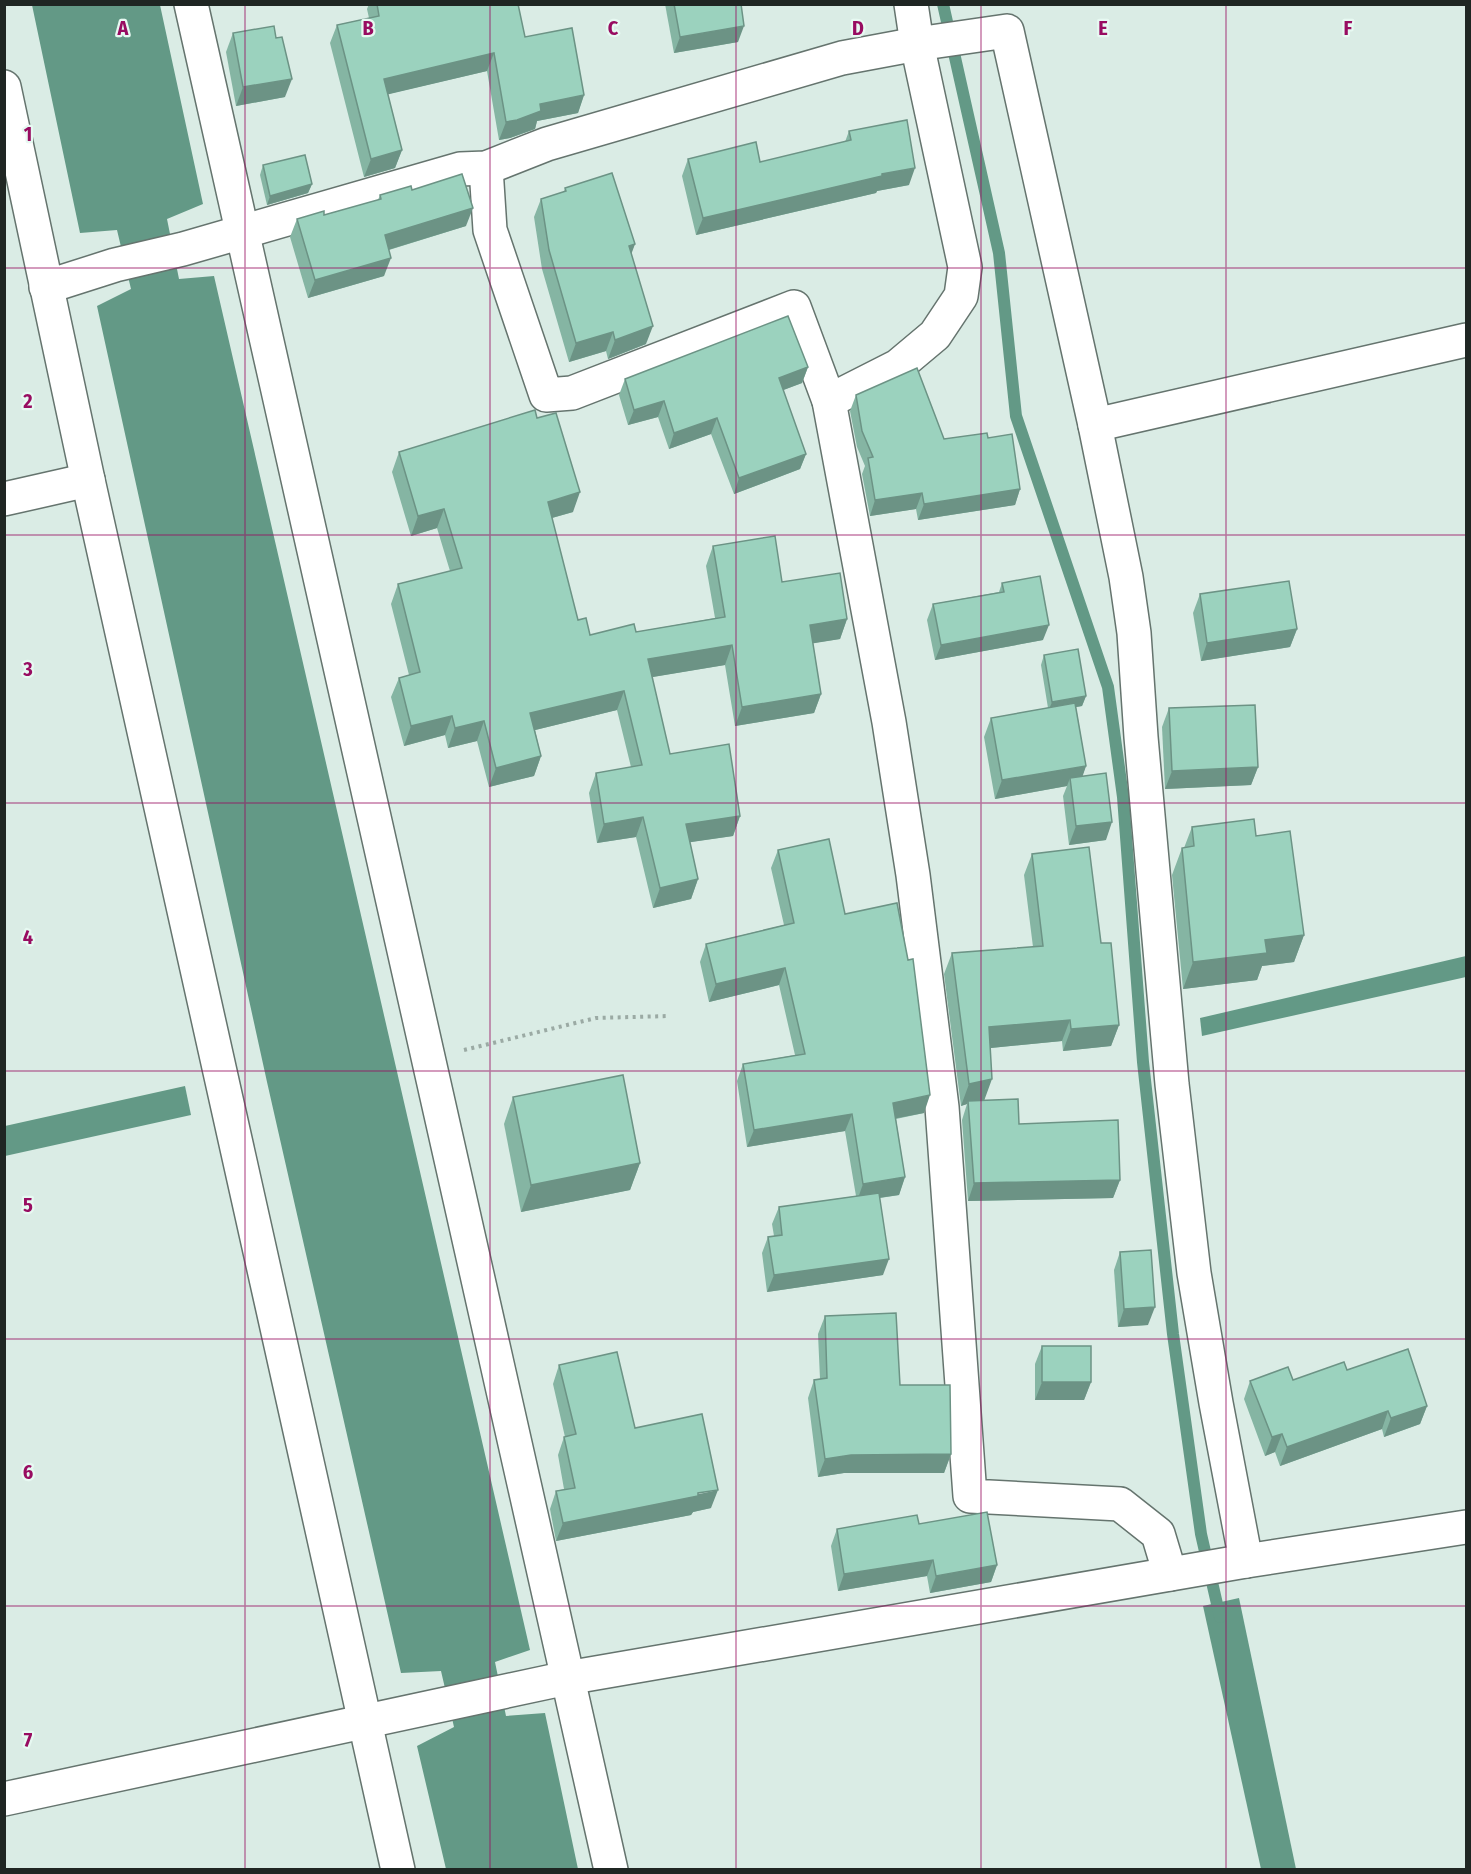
<svg xmlns="http://www.w3.org/2000/svg" width="1471" height="1874" font-family="'Fira Sans Condensed',sans-serif">
<rect width="100%" height="100%" fill="#daece5"/>
<!-- water -->
<g fill="#639986">
<path d="M32,5h128l43,199 -36,15 12,60 35,-3 316,1374 -35,12 11,54 39,-3 33,156h-132l-29,-123 37,-19 -13,-56 -40,2 -134,-591 -170,-776 34,-17 -14,-59 -37,3z"/>
<path d="M1466,956v21l-264,59 -2,-18z"/>
<path d="M185,1086l6,29 -186,41v-30z"/>
<path d="M1239,1598l57,271h-35l-58,-263z"/>
</g>
<g fill="none" stroke-linecap="round" stroke-linejoin="round">
<!-- stream -->
<path stroke="#639986" stroke-width="12" d="M943,4l56,249 17,163 92,271 15,110 20,265 30,272 28,200 19,83"/>
<defs>
<g id="minor">
<path d="M191,4l420,1866"/>
<path d="M486,168l4,62 56,165 26,-2 222,-86 35,94 60,321 24,153 29,232 28,389 150,8 38,30 12,40"/>
<path d="M46,287l69,-22 68,-16 277,-80 26,-1 61,-24 295,-86 75,-14 90,-13 88,394 31,152 8,56 7,104 31,347 22,189 22,130 30,158"/>
<path d="M829,401l69,-35 37,-31 26,-39 4,-29 -48,-223 -6,-40"/>
<path d="M1095,425l371,-85"/>
<path d="M4,499l84,-19"/>
<path d="M4,1799l563,-121 679,-117 220,-34"/>
</g>
<path id="tertiary" d="M4,87l84,393 310,1390"/>
</defs>
<!-- minor casing -->
<use href="#minor" stroke="#65746e" stroke-width="36"/>
<!-- tertiary casing -->
<use href="#tertiary" stroke="#65746e" stroke-width="36"/>
<!-- path -->
<path stroke="#9baaa4" stroke-width="4" stroke-dasharray="3 4.5" stroke-linecap="butt" d="M464,1050l132,-32 73,-2"/>
<!-- minor -->
<use href="#minor" stroke="#fff" stroke-width="33"/>
<!-- tertiary -->
<use href="#tertiary" stroke="#fff" stroke-width="33"/>
</g>
<!-- wall -->
<g fill="#85b5a3">
<path d="M369,4h149l7,33 59,58 -6,18 -41,8 -2,8 -25,9 -11,2 -12,-69 -99,23 14,56 -7,18 -31,9 -34,-134 7,-18 32,-7 -2,-9z"/>
<path d="M665,4h76l-3,38 -64,11z"/>
<path d="M233,33l52,64 -49,9 -10,-54z"/>
<path d="M849,131l60,54 -32,6 -1,2 -180,42 -14,-59 6,-17 72,3 85,-20z"/>
<path d="M263,165l49,19 -4,9 -41,12 -7,-30z"/>
<path d="M565,188l70,56 -4,9 15,91 -38,15 -2,-8 -37,11 -27,-93 -8,-52 7,-18 23,-7z"/>
<path d="M412,190l54,36 -77,24 -5,26 -76,22 -18,-61 7,-18 27,-4 54,-15 2,-5z"/>
<path d="M808,367l-6,16 -19,7 23,64 -6,15 -66,25 -23,-60 -42,15 -11,-32 -30,8 -9,-30 6,-16z"/>
<path d="M856,395l88,44 44,-1 32,51 -5,16 -97,15 -2,-11 -46,7 -8,-42 3,-8 -8,-19 -7,-36z"/>
<path d="M399,452l174,60 -21,6 26,102 12,15 46,-3 79,-14 -9,-52 7,-20 69,36 65,37 -7,20 -27,4 8,51 -7,19 -79,13 -10,-61 -73,12 18,77 70,62 -7,20 -43,6 8,37 -7,20 -38,9 -17,-71 -39,6 -8,-50 7,-20 35,-6 -14,-57 -82,20 6,26 -7,20 -45,11 -12,-46 -29,7 -3,-13 -41,11 -13,-49 8,-19 10,-3 -18,-71 7,-20 52,-13 -13,-43 -26,8 -19,-64z"/>
<path d="M1002,583l41,57 -108,20 -8,-40 6,-16 66,-12z"/>
<path d="M1200,594l97,35 -7,18 -89,14 -8,-48z"/>
<path d="M1044,655l42,41 -4,10 -6,1 10,59 -4,10 24,64 -37,5 -6,-49 4,-10 -72,13 -11,-62 7,-19 57,-10 -7,-43z"/>
<path d="M1169,708l89,59 -7,18 -86,4 -3,-62z"/>
<path d="M1192,827l64,9 48,99 -10,27 -32,4 -5,14 -74,9 -11,-114 10,-27h2z"/>
<path d="M778,850l67,64 79,199 -28,6 9,58 -6,18 -19,3 3,77 -116,17 -5,-39 6,-16 6,-1 -2,-12 7,-17 77,-11 -11,-65 -98,16 -10,-66 6,-17 52,-9 -16,-70 -70,17 -9,-40 6,-18 78,-19 -13,-57z"/>
<path d="M1032,854l69,89 18,82 -8,21 -48,5 -1,-10 -72,7 -6,53 35,23 101,56 -7,18 -145,3 -6,-81 5,-16 -6,2 -17,-132 8,-21 81,-6 -9,-72z"/>
<path d="M513,1097l127,66 -10,27 -109,22 -17,-88z"/>
<path d="M1120,1252l28,73 -30,2 -4,-57z"/>
<path d="M825,1316l75,69 51,69 -7,19h-100l-26,4 -10,-79 6,-18 6,-1 -2,-45z"/>
<path d="M1042,1346l49,36 -7,18h-49v-36z"/>
<path d="M559,1365l76,63 76,80 -18,4 -2,3 -135,26 -6,-32 6,-18 8,-2 -6,-34 6,-18h1l-12,-53z"/>
<path d="M1347,1370l80,36 -7,18 -36,13 -2,-8 -102,37 -5,-14 -10,4 -21,-57 6,-18 43,-1z"/>
<path d="M919,1524l78,41 -6,17 -61,11 -3,-17 -89,15 -7,-45 6,-17z"/>
</g>
<!-- shaded-wall -->
<g fill="#6c9385">
<path d="M744,26l-6,16 -64,11 6,-16z"/>
<path d="M494,53l-7,18 -110,26 7,-18z"/>
<path d="M292,79l-7,18 -49,9 7,-19z"/>
<path d="M584,95l-6,18 -41,8 -2,8 -25,9 -11,2 7,-18 34,-18z"/>
<path d="M402,150l-7,18 -31,9 7,-18z"/>
<path d="M915,168l-6,17 -32,6 -1,2 -180,42 7,-17 179,-44z"/>
<path d="M312,184l-4,9 -41,12 3,-9z"/>
<path d="M473,208l-7,18 -88,27 7,-18z"/>
<path d="M635,244l-7,19 1,-17z"/>
<path d="M391,258l-7,18 -76,22 7,-18z"/>
<path d="M653,326l-7,18 -38,15 7,-19z"/>
<path d="M613,332l-7,19 -37,11 7,-19z"/>
<path d="M808,367l-6,16 -29,11 6,-16z"/>
<path d="M664,401l-6,16 -30,8 6,-15z"/>
<path d="M717,418l-6,16 -42,15 5,-16z"/>
<path d="M806,454l-6,15 -66,25 5,-16z"/>
<path d="M1020,489l-5,16 -97,15 6,-16z"/>
<path d="M580,492l-7,20 -32,9 7,-19z"/>
<path d="M922,493l-6,16 -46,7 5,-16z"/>
<path d="M444,509l-7,19 -26,8 7,-20z"/>
<path d="M847,619l-7,20 -37,6 7,-20z"/>
<path d="M1049,625l-6,15 -108,20 6,-15z"/>
<path d="M1297,629l-7,18 -89,14 6,-18z"/>
<path d="M732,645l-7,20 -84,14 7,-20z"/>
<path d="M624,691l-7,19 -94,23 7,-20z"/>
<path d="M821,694l-7,19 -79,13 7,-19z"/>
<path d="M1086,696l-4,10 -34,6 4,-10z"/>
<path d="M452,716l-7,19 -41,11 7,-20z"/>
<path d="M484,721l-7,20 -29,7 7,-20z"/>
<path d="M541,756l-7,20 -45,11 7,-19z"/>
<path d="M1086,766l-6,18 -10,-6 -3,8 -72,13 7,-19z"/>
<path d="M1258,767l-7,18 -86,4 7,-18z"/>
<path d="M740,816l-7,20 -55,8 8,-20z"/>
<path d="M643,817l-7,20 -39,6 7,-19z"/>
<path d="M1112,822l-6,18 -37,5 7,-19z"/>
<path d="M698,879l-7,20 -38,9 7,-20z"/>
<path d="M1304,935l-10,27 -32,4 -5,14 -74,9 10,-27 72,-22z"/>
<path d="M785,968l-6,17 -70,17 7,-18z"/>
<path d="M1070,1020l-8,21 -81,8 8,-22z"/>
<path d="M1119,1025l-8,21 -48,5 8,-22z"/>
<path d="M992,1079l-8,22h-16l-1,3 -6,2 8,-22z"/>
<path d="M930,1095l-6,18 -37,7 6,-17z"/>
<path d="M852,1114l-7,17 -98,16 7,-17z"/>
<path d="M640,1163l-10,27 -109,22 10,-27z"/>
<path d="M905,1177l-6,18 -42,6 6,-17z"/>
<path d="M1120,1180l-7,18 -145,3 6,-18z"/>
<path d="M889,1259l-6,16 -116,17 7,-17z"/>
<path d="M1155,1307l-7,18 -30,2 6,-18z"/>
<path d="M1042,1382h49l-7,18h-49z"/>
<path d="M1427,1406l-7,18 -36,13 7,-19z"/>
<path d="M1388,1411l-6,18 -102,37 7,-19z"/>
<path d="M1282,1434l-7,18 -10,4 7,-19z"/>
<path d="M951,1454l-7,19h-100l-26,4 7,-18 26,-4z"/>
<path d="M718,1490l-7,18 -18,4 -2,3 -135,26 7,-18z"/>
<path d="M933,1560l-6,16 -89,15 6,-17z"/>
<path d="M997,1565l-6,17 -61,11 6,-17z"/>
</g>
<!-- building -->
<g fill="#9bd2be" stroke="#6c9385" stroke-width="1.5">
<path d="M377,4h141l7,33 47,-9 12,67 -44,9 1,7 -24,9 -11,2 -12,-69 -110,26 18,71 -31,9 -34,-134 42,-9z"/>
<path d="M674,4h67l3,22 -64,11z"/>
<path d="M274,26l2,12 6,-1 10,42 -49,8 -10,-54z"/>
<path d="M907,120l8,48 -33,6v2l-179,42 -15,-59 68,-17 4,20 91,-22 -2,-9z"/>
<path d="M305,155l7,29 -42,12 -7,-31z"/>
<path d="M612,173l23,71 -6,2 24,80 -38,14 -2,-8 -37,11 -27,-93 -8,-51 25,-8 -1,-3z"/>
<path d="M462,174l11,34 -88,27 6,23 -76,22 -18,-61 27,-8v4l57,-16 -1,-4 31,-9 1,4z"/>
<path d="M788,316l20,51 -29,11 27,76 -67,24 -22,-60 -43,15 -10,-32 -30,9 -9,-31z"/>
<path d="M917,368l27,71 43,-6 1,5 24,-4 8,55 -96,15 -2,-11 -47,7 -7,-42 5,-1 -11,-26 -6,-36z"/>
<path d="M535,410l2,8 19,-5 24,79 -32,10 30,118 8,-2 4,17 44,-11 2,8 89,-15 -12,-71 62,-10 7,46 58,-9 7,46 -37,6 11,69 -79,13 -10,-62 -84,14 22,95 59,-10 11,72 -54,8 12,55 -38,9 -17,-71 -39,7 -8,-51 46,-8 -18,-74 -94,22 11,43 -45,12 -12,-47 -29,7 -3,-12 -41,10 -12,-48 21,-6 -22,-88 64,-16 -18,-59 -26,7 -19,-64z"/>
<path d="M1040,576l9,49 -108,20 -8,-41 71,-12 -2,-9z"/>
<path d="M1289,581l8,48 -90,14 -7,-49z"/>
<path d="M1078,649l8,47 -34,6 -8,-47z"/>
<path d="M1075,703l11,63 -84,14 -11,-62z"/>
<path d="M1255,705l3,62 -86,4 -3,-63z"/>
<path d="M1106,773l6,49 -36,4 -6,-48z"/>
<path d="M1254,819l2,17 34,-5 14,104 -39,5 2,13 -74,9 -11,-114 12,-2 -2,-19z"/>
<path d="M829,839l16,75 52,-11 11,57 5,-1 17,136 -37,8 12,74 -42,7 -11,-70 -98,16 -11,-66 62,-10 -20,-86 -69,16 -10,-40 88,-21 -16,-73z"/>
<path d="M1089,847l12,96h10l8,82 -48,4 -1,-9 -81,7 3,52 -23,5 -17,-131 91,-7 -11,-92z"/>
<path d="M623,1075l17,88 -109,22 -18,-88z"/>
<path d="M1018,1099l1,25 99,-4 2,60 -146,3 -6,-82z"/>
<path d="M879,1193l10,66 -115,16 -6,-38 14,-2 -3,-28z"/>
<path d="M1151,1250l4,57 -31,2 -4,-57z"/>
<path d="M896,1313l4,72h50l1,69 -100,1 -26,4 -11,-79 13,-2 -2,-62z"/>
<rect x="1042" y="1346" width="49" height="36"/>
<path d="M1408,1349l19,57 -36,12 -3,-7 -101,36 -5,-13 -10,3 -22,-56 38,-14 5,13 51,-18 3,8z"/>
<path d="M617,1352l18,76 67,-14 16,76 -20,3v3l-135,27 -7,-32 19,-3 -11,-51 12,-3 -17,-69z"/>
<path d="M987,1512l10,53 -61,11 -3,-16 -89,14 -7,-45 80,-14 2,9z"/>
</g>
<!-- grid -->
<path fill="none" stroke="#980c61" stroke-width="1.5" stroke-opacity="0.55" d="M245,4v1866M490,4v1866M736,4v1866M981,4v1866M1226,4v1866M4,268h1462M4,535h1462M4,803h1462M4,1071h1462M4,1339h1462M4,1606h1462"/>
<g font-size="20" text-anchor="middle" font-weight="bold" fill="#980c61" stroke="#e7f9f2" stroke-width="4.5" stroke-linejoin="round" paint-order="stroke">
<text x="123" y="35">A</text>
<text x="368" y="35">B</text>
<text x="613" y="35">C</text>
<text x="858" y="35">D</text>
<text x="1103" y="35">E</text>
<text x="1348" y="35">F</text>
<text x="28" y="141">1</text>
<text x="28" y="408">2</text>
<text x="28" y="676">3</text>
<text x="28" y="944">4</text>
<text x="28" y="1212">5</text>
<text x="28" y="1479">6</text>
<text x="28" y="1747">7</text>
</g>
<!-- border -->
<rect width="1471" height="1874" fill="none" stroke="#1f2623" stroke-width="12"/>
</svg>
